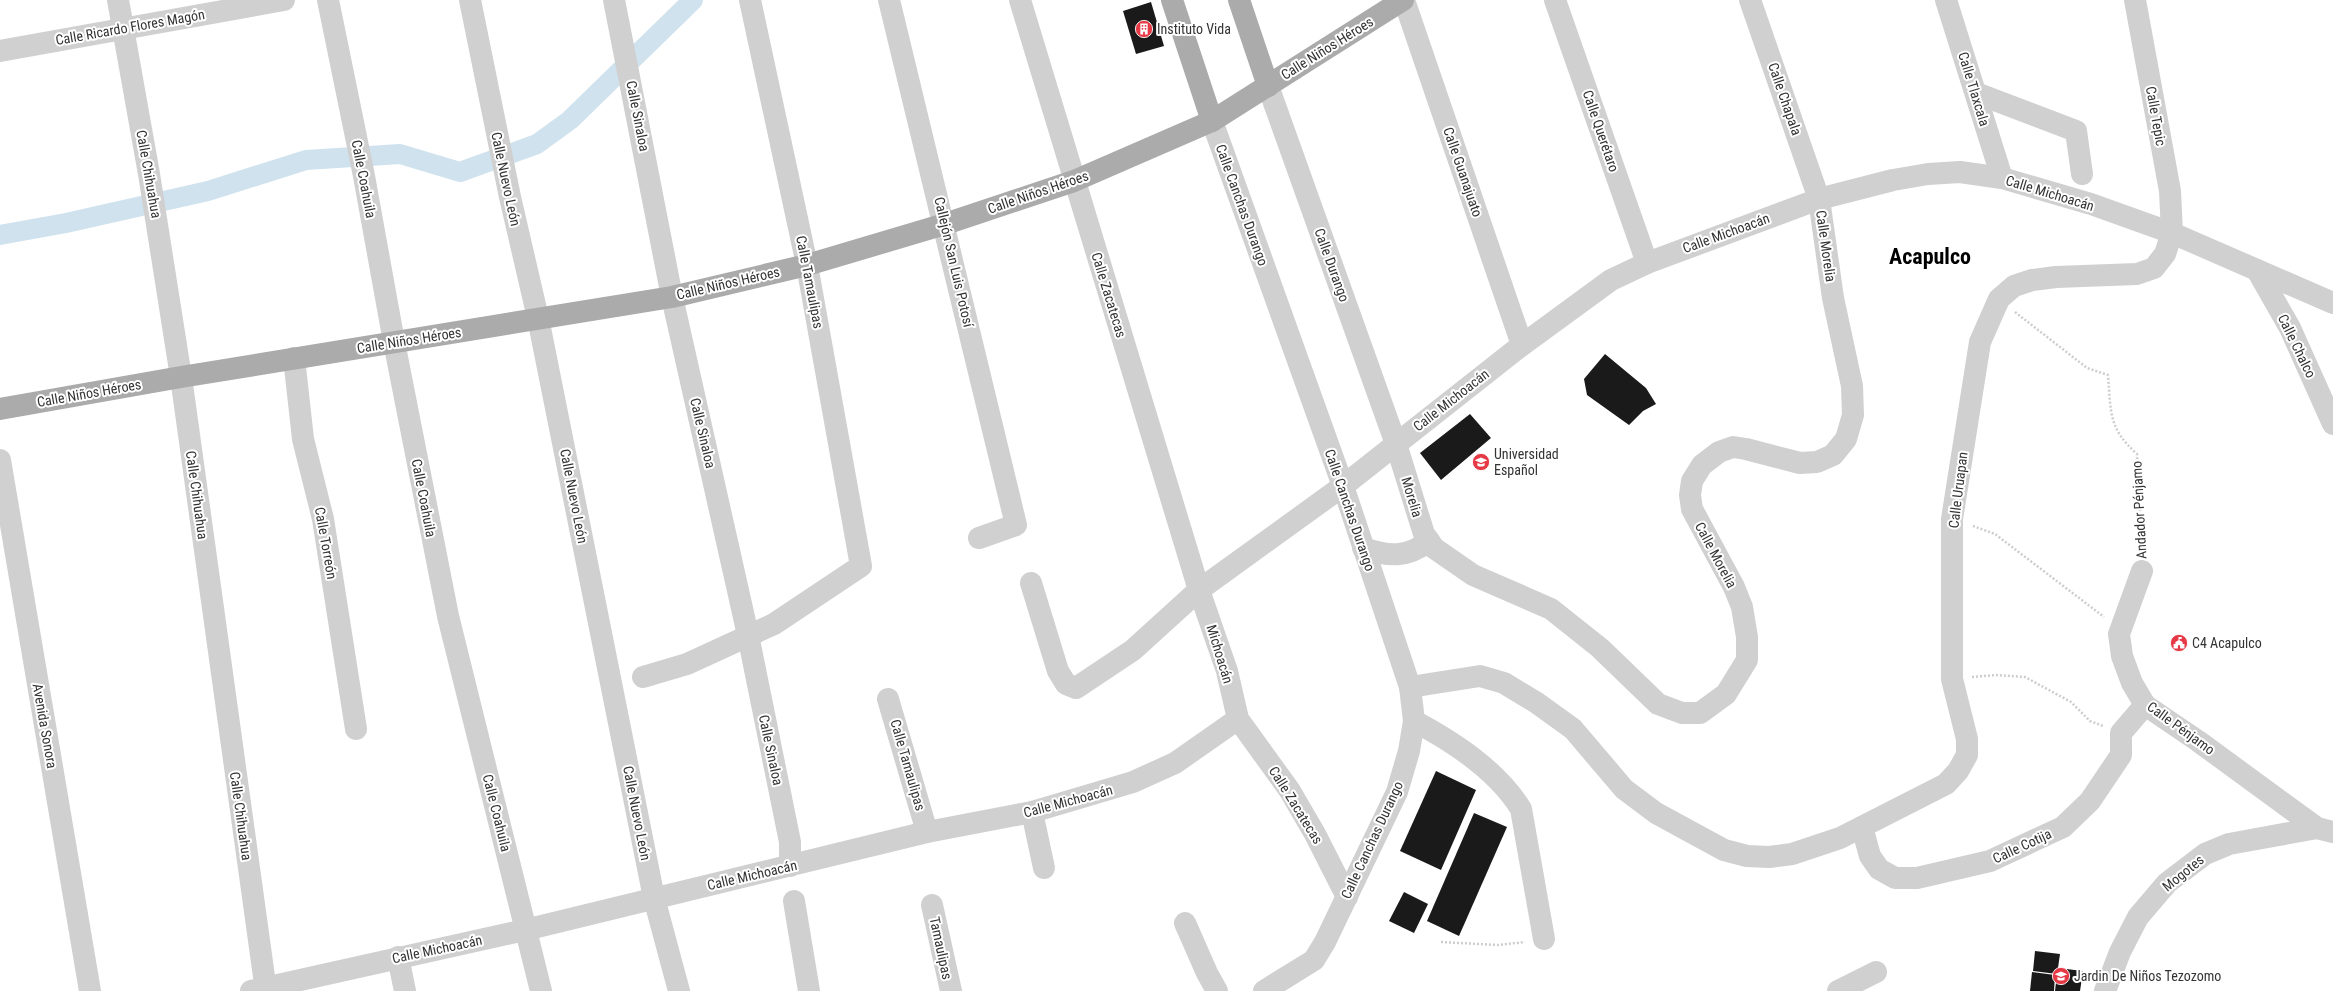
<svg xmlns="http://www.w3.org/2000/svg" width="2333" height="991" font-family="'Roboto Condensed',sans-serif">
<rect width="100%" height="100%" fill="#fff"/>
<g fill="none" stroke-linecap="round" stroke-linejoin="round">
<!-- canal -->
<path stroke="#cfe2ee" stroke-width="20" d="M0,235l66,-12 142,-32 98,-31 94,-6 60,18 77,-28 33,-24 123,-120"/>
</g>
<!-- building -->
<g fill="#1a1a1a">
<path d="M1151,2l13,44 -28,8 -13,-43z"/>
<path d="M1605,354l41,34 10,16 -13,7 -14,14 -42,-30 -3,-16z"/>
<path d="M1470,414l21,24 -50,42 -21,-27z"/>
<path d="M1436,771l40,19 -35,80 -41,-19z"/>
<path d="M1474,813l33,14 -48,109 -32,-15z"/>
<path d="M1404,892l24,12 -14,29 -25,-12z"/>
<path d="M2035,951l25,3 -2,14 25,3 -3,20h-25l2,-17 -24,-3z"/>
<path d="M2032,972l23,3 -1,16h-24z"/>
</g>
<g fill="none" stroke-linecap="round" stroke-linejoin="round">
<!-- path -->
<g stroke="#cdcdcd" stroke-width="2.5" stroke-dasharray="2 2" stroke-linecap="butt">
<path d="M2015,312l72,56 21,7c3,37 0,53 29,79l5,97"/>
<path d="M1973,526l22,8 109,83"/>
<path d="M1972,677l24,-2 29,2 46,25 19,19 13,5"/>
<path d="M1441,942l57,3 27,-3"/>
</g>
<!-- minor -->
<g stroke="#d0d0d0" stroke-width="22">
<path d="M118,0l31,174 32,203 85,614"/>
<path d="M328,0l36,176 30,166 54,274 93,375"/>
<path d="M470,0l40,197 28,121 116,580 25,93"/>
<path d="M614,0l58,297 76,338 42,207v24"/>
<path d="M889,0l127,525 -37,13"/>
<path d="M1020,0l179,590 28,81 11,48 52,72 25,43 32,63"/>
<path d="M1404,0l118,345"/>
<path d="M1555,0l92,263"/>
<path d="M1946,0l56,178"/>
<path d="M0,51l284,-51"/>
<path d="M1268,86l128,358 28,90 10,14 39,27 78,34 49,39 58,56 24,9h18l26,-19 21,-34v-23l-5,-30 -8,-20 -42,-78 -2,-14 2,-14 10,-16 17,-13 14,-5 13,2 54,14 17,-1 16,-7 13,-16 7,-24 -1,-29 -19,-88 -14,-99 -69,-199"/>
<path d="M1976,93l100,38 6,43"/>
<path d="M1212,121l131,365 67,201 4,34 -5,30 -12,41 -72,150 -11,18 -50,31"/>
<path d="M2257,270l33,58 43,96"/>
<path d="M294,358l9,81 20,80 33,210"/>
<path d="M0,460l90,531"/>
<path d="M1363,548c26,9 44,10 66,-7"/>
<path d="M2142,571l-23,63 3,22 10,27 13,22 53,36 119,87 16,4"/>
<path d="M1031,583l27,88 8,13 10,4 57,-38 66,-60 144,-104 179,-141 89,-65 36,-17 172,-64 74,-19 35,-6 32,-2 42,6 89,26 81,29 161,70"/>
<path d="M643,677l44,-13 87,-40 87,-58 -54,-301 -57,-265"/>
<path d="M1410,687l70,-11 24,7 33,20 36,26 51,60 32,24 68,37 23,6 22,1 23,-3 48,-16 106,-54 12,-13 9,-16v-16l-15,-60v-160l28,-177 19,-43 15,-13 18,-6 24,-3 81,-3 17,-6 11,-14 7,-21 -2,-42 -35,-191"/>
<path d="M888,699l39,133"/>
<path d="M1414,721c40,21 83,49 107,88l23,130"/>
<path d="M1032,812l12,56"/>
<path d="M1862,827l8,29 9,13 16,9h22l73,-17 73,-34 27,-26 31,-46v-22l24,-28"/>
<path d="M794,901l15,90"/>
<path d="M932,905l19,86"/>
<path d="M1185,923l22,50 10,18"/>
<path d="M398,957l7,34"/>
<path d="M251,991l274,-61 402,-98 105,-20 101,-30 42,-19 63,-44"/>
<path d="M1838,991l38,-19"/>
<path d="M2105,991l15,-39 18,-35 29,-34 38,-29 24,-10 88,-16"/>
</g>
<!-- major -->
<g stroke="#ababab" stroke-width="22">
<path d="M1172,0l40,121"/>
<path d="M1239,0l29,86"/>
<path d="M0,409l181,-32 491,-80 135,-32 138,-41 129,-43 138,-60 191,-121"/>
</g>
</g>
<!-- icons -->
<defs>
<symbol id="building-disc" viewBox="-11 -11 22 22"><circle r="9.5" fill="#e63946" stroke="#fff"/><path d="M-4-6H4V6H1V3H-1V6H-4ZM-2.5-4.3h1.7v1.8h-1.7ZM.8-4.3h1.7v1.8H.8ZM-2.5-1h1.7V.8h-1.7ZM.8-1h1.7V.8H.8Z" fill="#fff"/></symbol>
<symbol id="university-disc" viewBox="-11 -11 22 22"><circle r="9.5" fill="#e63946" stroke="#fff"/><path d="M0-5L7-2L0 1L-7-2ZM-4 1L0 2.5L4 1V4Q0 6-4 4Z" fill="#fff"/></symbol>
<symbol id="civic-disc" viewBox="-11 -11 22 22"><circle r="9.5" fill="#e63946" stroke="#fff"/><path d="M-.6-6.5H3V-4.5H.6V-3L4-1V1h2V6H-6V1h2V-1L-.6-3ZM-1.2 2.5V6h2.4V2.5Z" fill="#fff"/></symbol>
<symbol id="school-disc" viewBox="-11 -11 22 22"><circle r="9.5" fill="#e63946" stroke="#fff"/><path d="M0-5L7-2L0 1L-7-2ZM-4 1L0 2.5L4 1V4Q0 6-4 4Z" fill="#fff"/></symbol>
</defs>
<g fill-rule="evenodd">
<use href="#building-disc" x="1134" y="19" width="20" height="20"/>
<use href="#university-disc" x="1471" y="452" width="20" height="20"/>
<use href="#civic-disc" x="2169" y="633" width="20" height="20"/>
<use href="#school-disc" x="2051" y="966" width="20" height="20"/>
</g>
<g text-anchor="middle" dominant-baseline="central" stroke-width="4" stroke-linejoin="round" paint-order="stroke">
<!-- street labels -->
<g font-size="14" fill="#333" stroke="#fff">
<text transform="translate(130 27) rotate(-10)">Calle Ricardo Flores Magón</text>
<text transform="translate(1327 48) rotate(-32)">Calle Niños Héroes</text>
<text transform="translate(1974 89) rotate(73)">Calle Tlaxcala</text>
<text transform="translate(1785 99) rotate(71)">Calle Chapala</text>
<text transform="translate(638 116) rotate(79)">Calle Sinaloa</text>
<text transform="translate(2156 116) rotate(80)">Calle Tepic</text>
<text transform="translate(1601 131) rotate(71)">Calle Querétaro</text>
<text transform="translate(1463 172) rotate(71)">Calle Guanajuato</text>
<text transform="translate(149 174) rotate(80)">Calle Chihuahua</text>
<text transform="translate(364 179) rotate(79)">Calle Coahuila</text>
<text transform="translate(506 179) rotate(78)">Calle Nuevo León</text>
<text transform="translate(1038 192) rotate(-19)">Calle Niños Héroes</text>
<text transform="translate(2050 193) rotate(17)">Calle Michoacán</text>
<text transform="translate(1242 205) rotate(70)">Calle Canchas Durango</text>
<text transform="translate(1726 233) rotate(-20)">Calle Michoacán</text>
<text transform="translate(1826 246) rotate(82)">Calle Morelia</text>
<text transform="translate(954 262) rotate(77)">Callejón San Luis Potosí</text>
<text transform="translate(1332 265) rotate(70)">Calle Durango</text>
<text transform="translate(810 282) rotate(79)">Calle Tamaulipas</text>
<text transform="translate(728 283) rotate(-13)">Calle Niños Héroes</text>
<text transform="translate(1109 295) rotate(73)">Calle Zacatecas</text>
<text transform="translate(409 340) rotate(-9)">Calle Niños Héroes</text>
<text transform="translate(2297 346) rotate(64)">Calle Chalco</text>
<text transform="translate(89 393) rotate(-10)">Calle Niños Héroes</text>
<text transform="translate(1451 400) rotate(-38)">Calle Michoacán</text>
<text transform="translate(703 433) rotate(77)">Calle Sinaloa</text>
<text transform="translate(1958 490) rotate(-83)">Calle Uruapan</text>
<text transform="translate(197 495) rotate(82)">Calle Chihuahua</text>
<text transform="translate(574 496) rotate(79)">Calle Nuevo León</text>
<text transform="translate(1412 497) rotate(73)">Morelia</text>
<text transform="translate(424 498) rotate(79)">Calle Coahuila</text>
<text transform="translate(1350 510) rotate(71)">Calle Canchas Durango</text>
<text transform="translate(2139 510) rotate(-93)">Andador Pénjamo</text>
<text transform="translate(326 543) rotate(80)">Calle Torreón</text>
<text transform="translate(1716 555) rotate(62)">Calle Morelia</text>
<text transform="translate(1220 654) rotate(73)">Michoacán</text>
<text transform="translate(45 726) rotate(80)">Avenida Sonora</text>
<text transform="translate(2181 728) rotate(36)">Calle Pénjamo</text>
<text transform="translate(771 750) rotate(78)">Calle Sinaloa</text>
<text transform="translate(908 765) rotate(74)">Calle Tamaulipas</text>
<text transform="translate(1068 801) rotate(-15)">Calle Michoacán</text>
<text transform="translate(1296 805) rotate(58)">Calle Zacatecas</text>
<text transform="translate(497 813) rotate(76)">Calle Coahuila</text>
<text transform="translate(637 813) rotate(79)">Calle Nuevo León</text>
<text transform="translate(241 816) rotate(82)">Calle Chihuahua</text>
<text transform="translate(1372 840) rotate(-65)">Calle Canchas Durango</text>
<text transform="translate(2022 846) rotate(-25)">Calle Cotija</text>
<text transform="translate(2183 873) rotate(-39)">Mogotes</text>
<text transform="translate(752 875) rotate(-13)">Calle Michoacán</text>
<text transform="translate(941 948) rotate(78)">Tamaulipas</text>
<text transform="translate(437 949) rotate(-12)">Calle Michoacán</text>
</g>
<!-- poi labels -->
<g font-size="14" fill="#333" stroke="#fff" text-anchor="start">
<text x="1157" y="29">Instituto Vida</text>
<text x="1494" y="454">Universidad<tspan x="1494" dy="16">Español</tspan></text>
<text x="2192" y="643">C4 Acapulco</text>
<text x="2074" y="976">Jardin De Niños Tezozomo</text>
</g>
<!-- town labels -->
<g font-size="22" font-weight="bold" fill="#000" stroke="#fff">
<text x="1930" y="256">Acapulco</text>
</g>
</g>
</svg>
